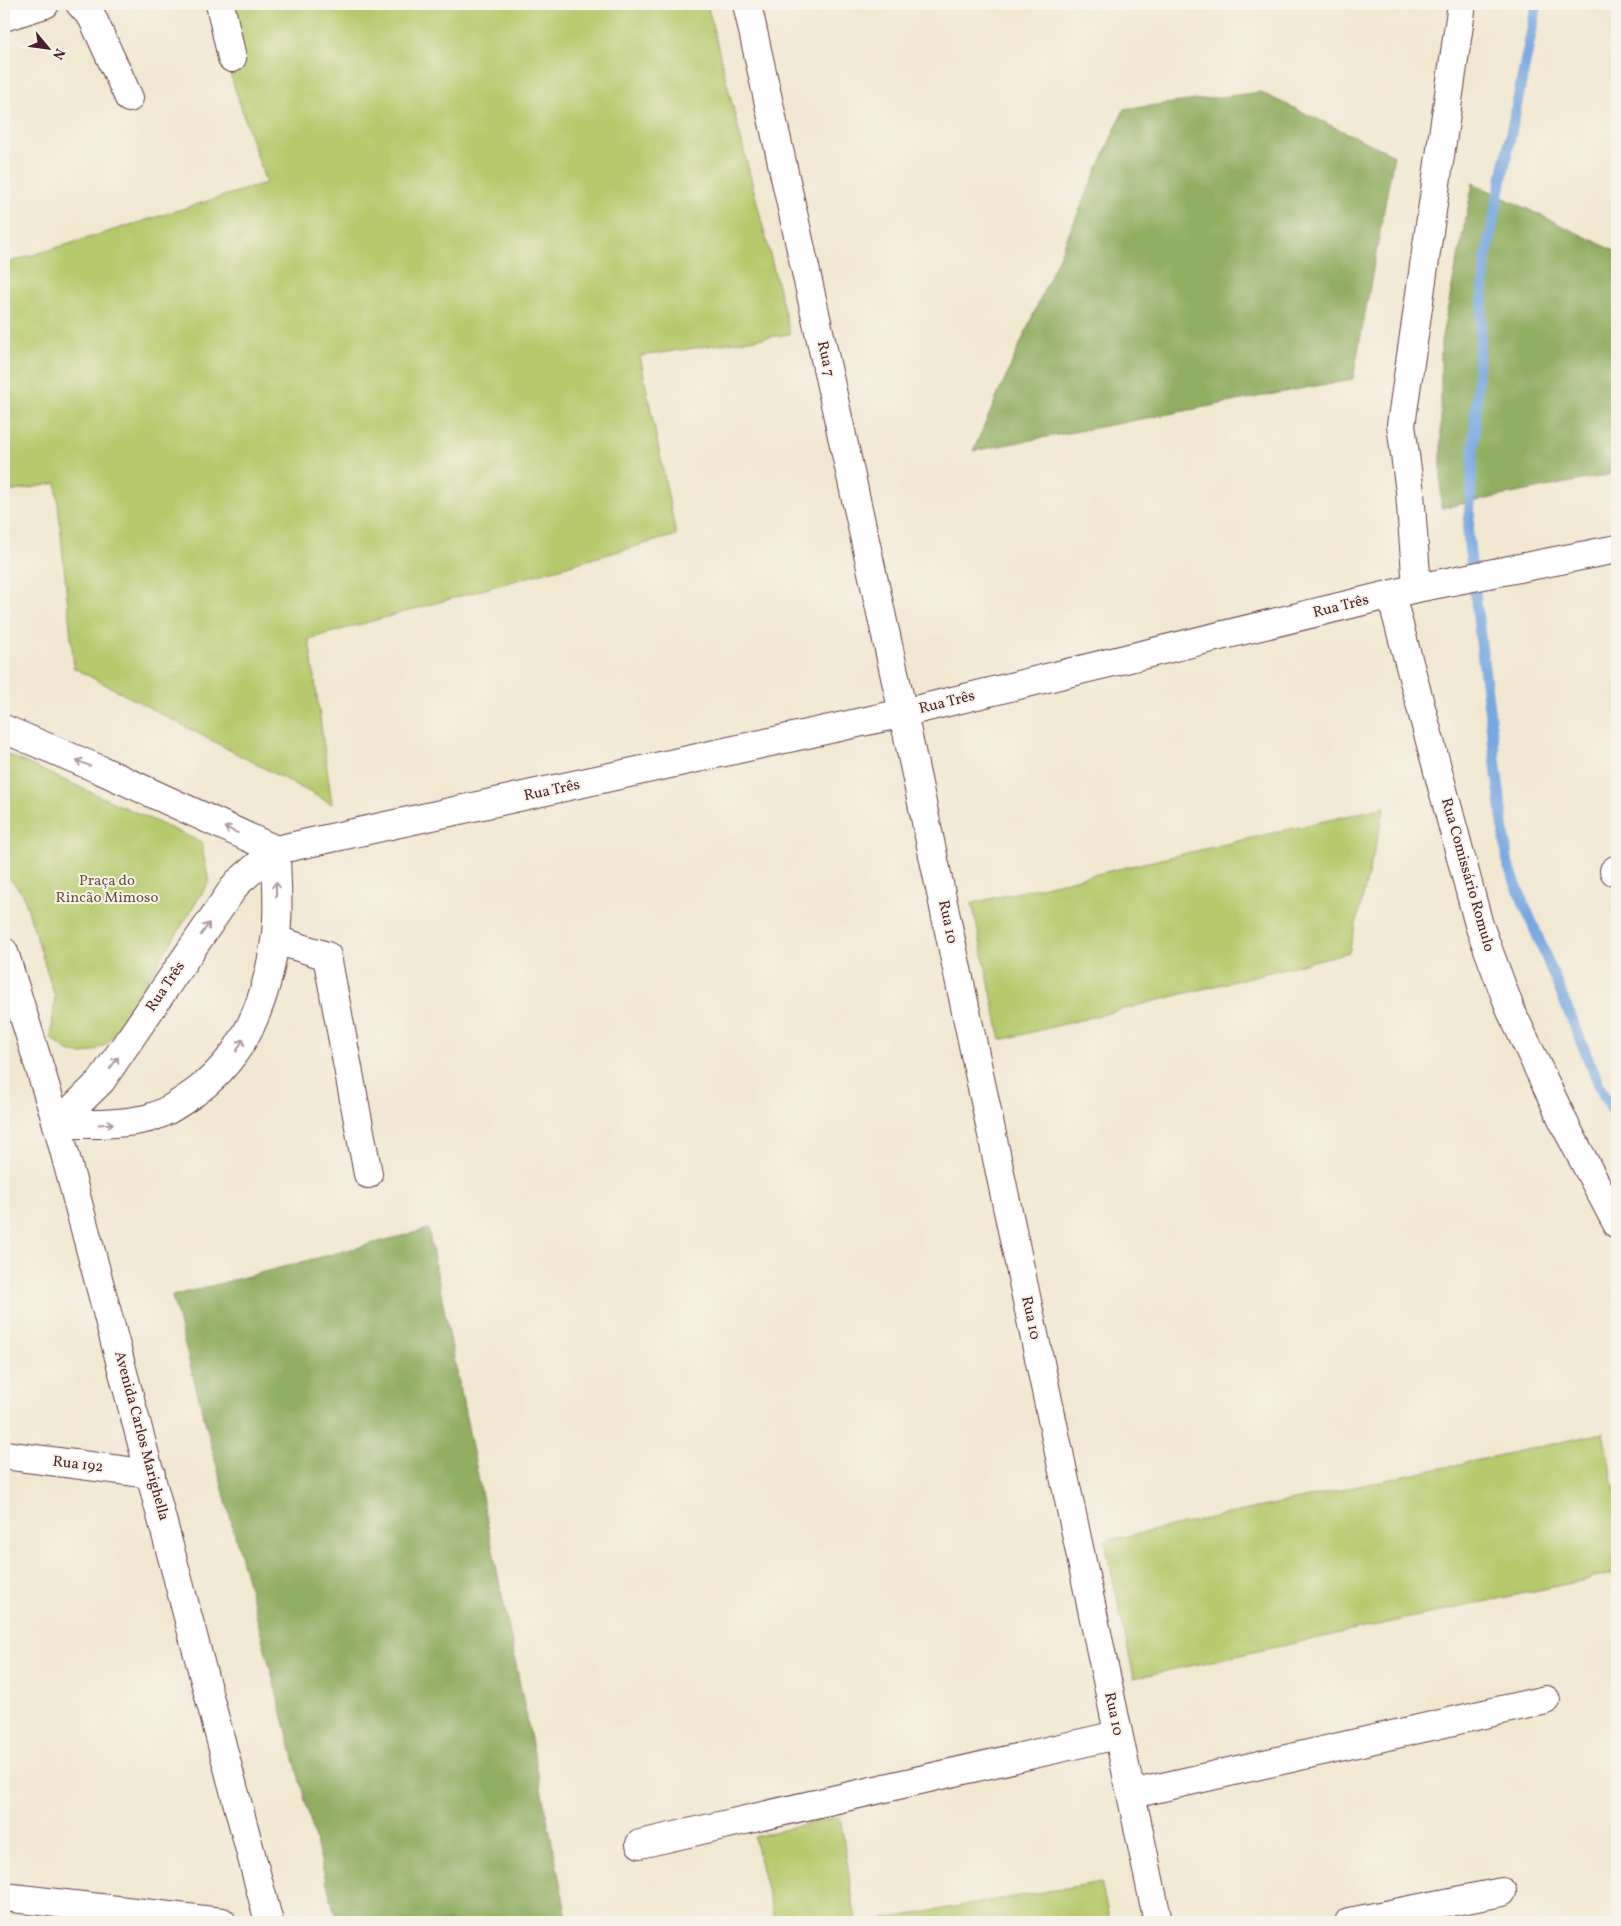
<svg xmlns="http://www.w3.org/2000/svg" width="1621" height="1926" font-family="Vollkorn,serif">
<rect width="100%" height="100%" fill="#f7f3e8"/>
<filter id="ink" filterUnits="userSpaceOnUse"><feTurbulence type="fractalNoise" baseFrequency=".02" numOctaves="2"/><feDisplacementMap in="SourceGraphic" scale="10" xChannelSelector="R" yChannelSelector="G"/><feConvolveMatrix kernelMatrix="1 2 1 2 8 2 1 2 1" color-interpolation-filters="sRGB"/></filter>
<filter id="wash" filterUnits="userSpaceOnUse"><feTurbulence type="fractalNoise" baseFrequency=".0096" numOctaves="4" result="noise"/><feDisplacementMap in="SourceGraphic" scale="20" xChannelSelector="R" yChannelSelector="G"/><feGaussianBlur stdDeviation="1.12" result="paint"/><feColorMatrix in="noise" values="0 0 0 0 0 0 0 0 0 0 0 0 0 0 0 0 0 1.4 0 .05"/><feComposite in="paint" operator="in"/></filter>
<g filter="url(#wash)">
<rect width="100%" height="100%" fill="#f2e8d1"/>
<!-- green -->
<g fill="#b6c96c" stroke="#80744c">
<path d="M207,4h500l83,330 -150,22 36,179 -367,104 23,165 -258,-136 -18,-185 -52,10v-229l262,-81z"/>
<path d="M4,753l197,89 8,40 -101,161c-26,16 -34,15 -57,-5l4,-41 -32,-103 -19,-22z"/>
<path d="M1385,807l-36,145 -348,88 -29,-137z"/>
<path d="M1603,1433l14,69v71l-483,105 -29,-137z"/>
<path d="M840,1816l16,106h-81l-21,-85z"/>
<path d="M1101,1882l9,40h-243z"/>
</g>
<!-- forest -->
<g fill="#90ad60" stroke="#6d6646">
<path d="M1260,92l134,63 -41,224 -380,72 151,-342z"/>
<path d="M1473,183l144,69v221l-176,35v-167z"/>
<path d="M428,1229l140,693h-231l-165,-626z"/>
</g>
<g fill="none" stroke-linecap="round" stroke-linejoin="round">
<!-- stream -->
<path stroke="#76a7e1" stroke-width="11" d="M1537,4l-52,258 -17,274 40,329 94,227 15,27"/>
</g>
</g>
<g filter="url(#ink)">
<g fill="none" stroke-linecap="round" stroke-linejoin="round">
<defs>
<g id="minor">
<path d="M80,4l12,13 37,81"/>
<path d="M220,4l12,54"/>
<path d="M747,4l156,709 255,1209"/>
<path d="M4,17l41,-13"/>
<path d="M1417,588l-7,-96 -9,-67 61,-421"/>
<path d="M1391,595l88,330 32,86 56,118 50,95"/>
<path d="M1614,871l3,-2"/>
<path d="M276,940l51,16 41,218"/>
<path d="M57,1124c28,0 56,1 83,-4 21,-3 40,-17 57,-29 49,-37 69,-90 78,-150 5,-28 1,-62 1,-91"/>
<path d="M4,1455l147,19"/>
<path d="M1132,1794l414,-94"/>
<path d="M640,1844l477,-109"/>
<path d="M4,1897l218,25"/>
<path d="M1349,1922l153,-30"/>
</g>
<g id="major">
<path d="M4,729l97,41 175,80"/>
<path d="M4,952l53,172 212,798"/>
<path d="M57,1124l44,-43 136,-198 39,-33 627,-137 514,-125 200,-39"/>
</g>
</defs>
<!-- minor casing -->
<use href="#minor" stroke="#633d44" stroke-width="30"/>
<!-- major casing -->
<use href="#major" stroke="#633d44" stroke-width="30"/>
<!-- minor -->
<use href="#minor" stroke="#fff" stroke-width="28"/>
<!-- major -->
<use href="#major" stroke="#fff" stroke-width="28"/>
</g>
<!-- one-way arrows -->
<defs><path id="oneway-shaft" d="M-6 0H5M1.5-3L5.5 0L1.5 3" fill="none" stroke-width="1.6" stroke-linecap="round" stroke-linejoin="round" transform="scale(1.25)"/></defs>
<g stroke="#ae9aa0">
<use href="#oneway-shaft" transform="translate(83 763) rotate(-157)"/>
<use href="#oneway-shaft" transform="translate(231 830) rotate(-156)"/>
<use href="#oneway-shaft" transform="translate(276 889) rotate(-90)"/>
<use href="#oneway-shaft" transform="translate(205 929) rotate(-55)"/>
<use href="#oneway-shaft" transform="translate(240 1045) rotate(-61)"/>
<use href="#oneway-shaft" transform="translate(114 1063) rotate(-54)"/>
<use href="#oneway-shaft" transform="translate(106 1124) rotate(-4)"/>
</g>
</g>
<g text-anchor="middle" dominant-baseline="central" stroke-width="4" stroke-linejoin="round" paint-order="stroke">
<!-- street labels -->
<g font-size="15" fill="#4a1f2b" stroke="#f7f3e8">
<text transform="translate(825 359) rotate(78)">Rua 7</text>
<text transform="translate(1341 607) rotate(-14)">Rua Três</text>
<text transform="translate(947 703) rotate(-14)">Rua Três</text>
<text transform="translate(552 791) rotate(-12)">Rua Três</text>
<text transform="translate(1467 875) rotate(74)">Rua Comissário Romulo</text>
<text transform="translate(947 922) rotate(78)">Rua 10</text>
<text transform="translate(166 987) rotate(-56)">Rua Três</text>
<text transform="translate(1030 1318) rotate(78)">Rua 10</text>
<text transform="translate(141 1436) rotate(75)">Avenida Carlos Marighella</text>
<text transform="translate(78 1465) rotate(7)">Rua 192</text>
<text transform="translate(1113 1714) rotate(78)">Rua 10</text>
</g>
<!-- park labels -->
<g font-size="15" fill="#6a523e" stroke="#f7f3e8">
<text x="107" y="881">Praça do<tspan x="107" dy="17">Rincão Mimoso</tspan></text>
</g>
</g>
<!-- margin -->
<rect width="1621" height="1926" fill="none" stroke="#f7f3e8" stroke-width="20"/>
<!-- north arrow -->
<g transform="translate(48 48) rotate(119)" stroke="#f7f3e8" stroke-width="4" paint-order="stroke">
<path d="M0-4L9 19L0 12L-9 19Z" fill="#4a1f2b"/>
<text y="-8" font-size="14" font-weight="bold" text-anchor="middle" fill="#4a1f2b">N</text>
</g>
</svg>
